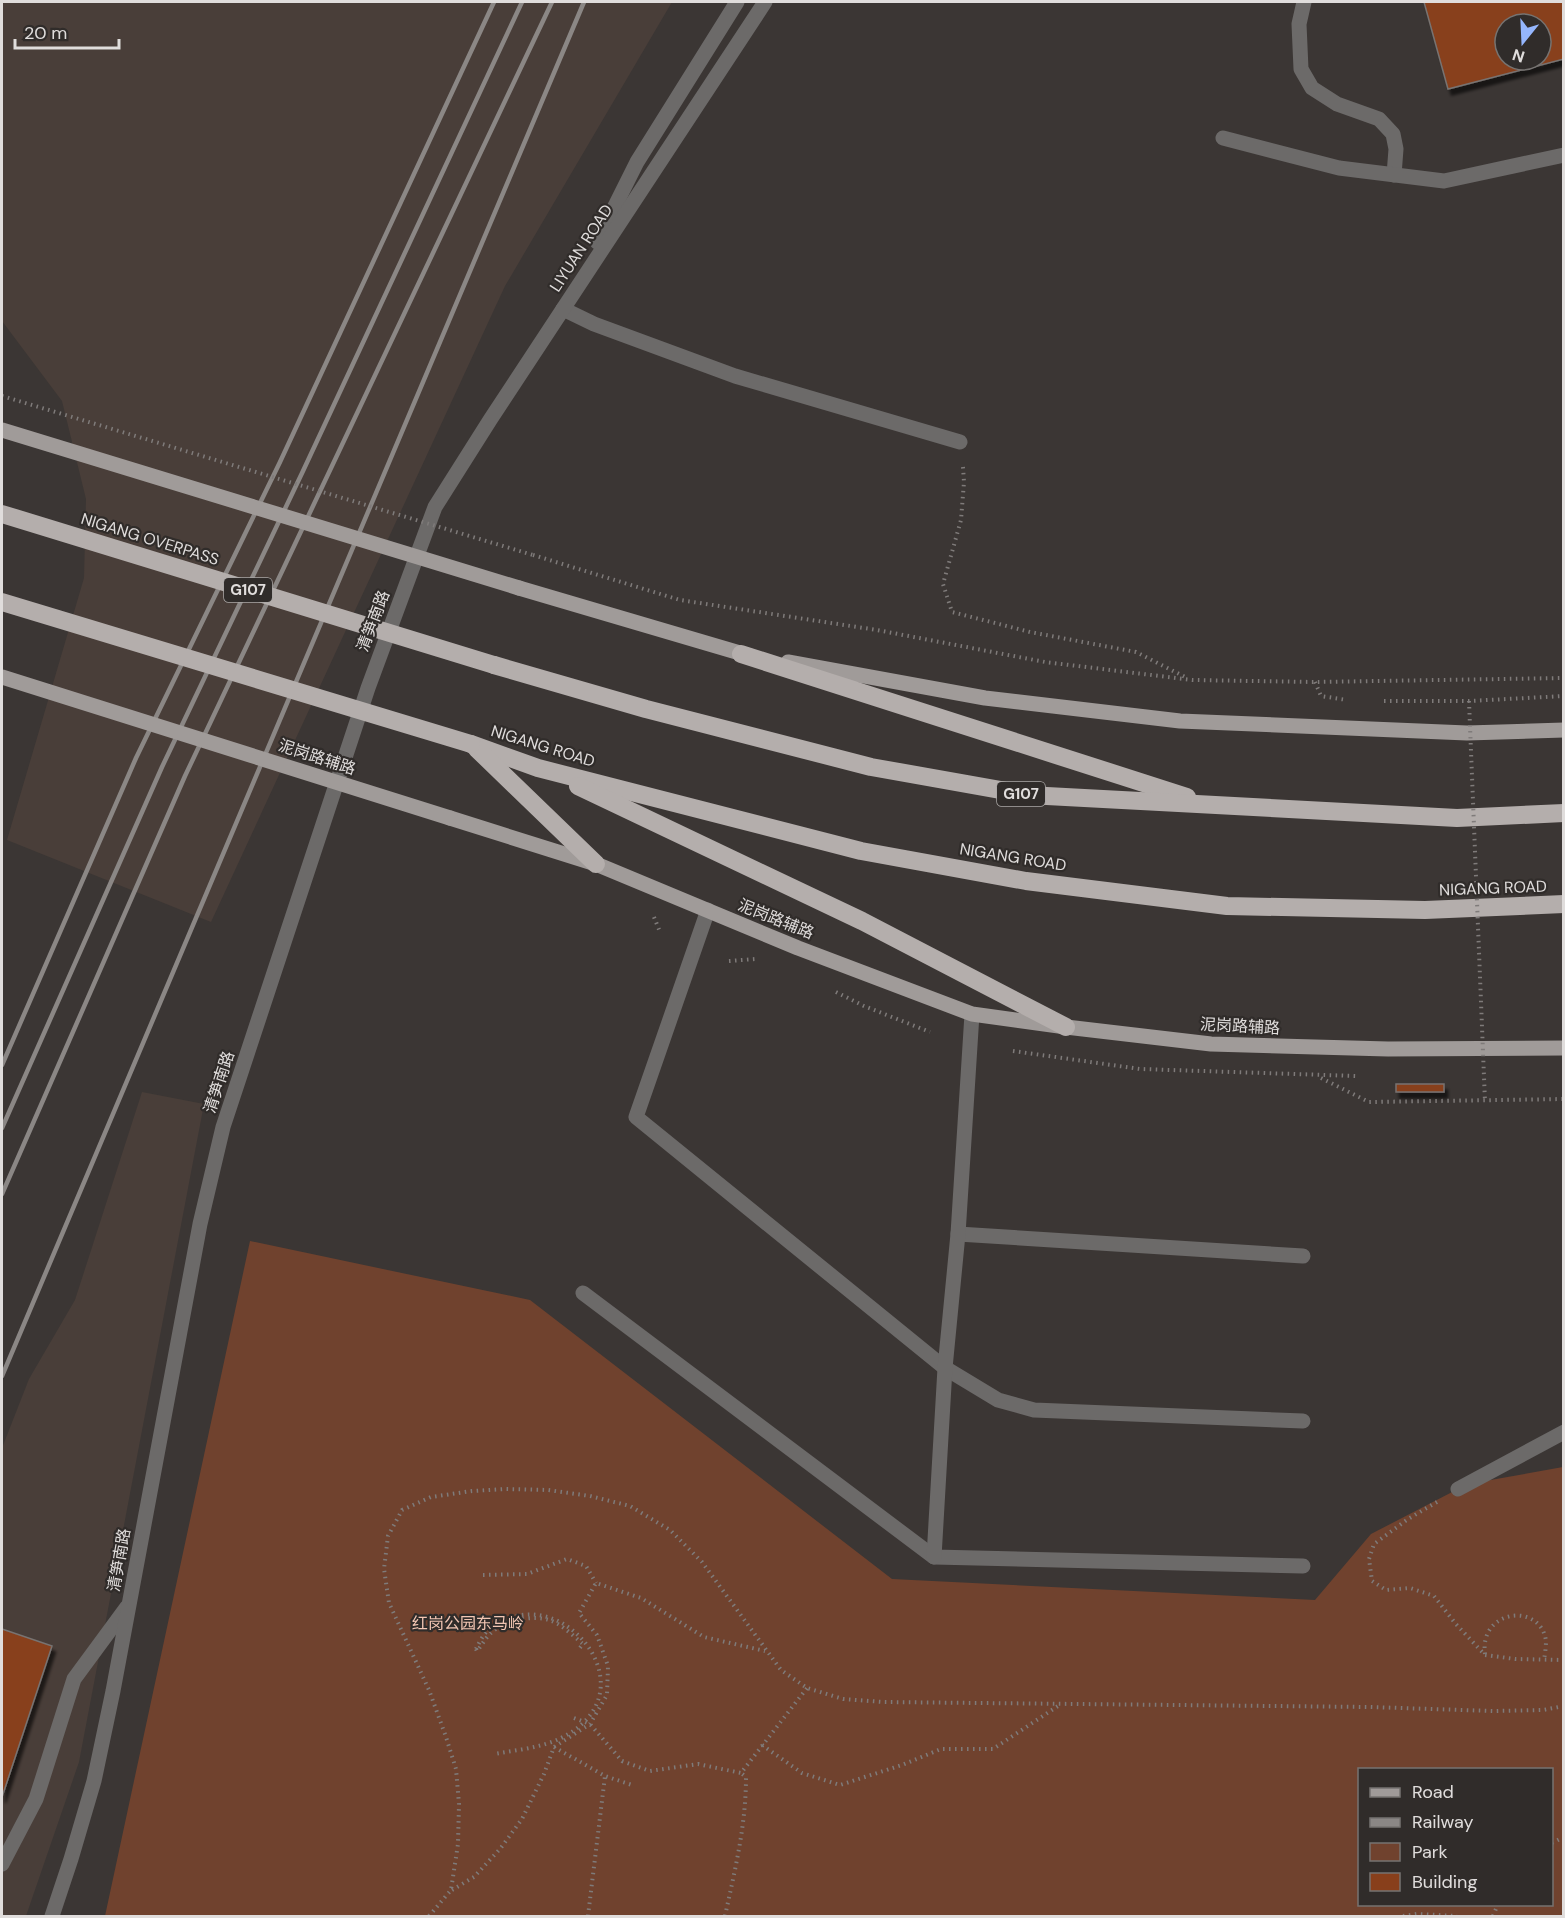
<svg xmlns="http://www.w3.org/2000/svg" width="1565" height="1918" font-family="'DM Sans','Noto Sans SC',sans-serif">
<defs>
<filter id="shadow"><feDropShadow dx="3.5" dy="6" stdDeviation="1.5" flood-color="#0009"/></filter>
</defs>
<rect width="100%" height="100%" fill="#3b3634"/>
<!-- built -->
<g fill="#493e39">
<path d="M2,2h670l-167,284 -294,636 -204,-82 77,-262 2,-79 -24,-98 -60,-80z"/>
<path d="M142,1092l62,12 -125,658 -53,154h-24v-468l27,-69 46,-79z"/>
</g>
<!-- green -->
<path fill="#70422e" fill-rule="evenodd" d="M250,1241l280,59 362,279 423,21 56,-66 87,-45 27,-8 78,-14v449h-1458zM1360,1770h192v134h-192z"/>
<!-- building -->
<g fill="#883f1b" stroke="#787371" stroke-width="1.5" fill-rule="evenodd" filter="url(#shadow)">
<path d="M1424,2h140v57l-116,30zM1505,24h36v36h-36z"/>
<rect x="1396" y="1084" width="48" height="8"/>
<path d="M2,1629l50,17 -50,151z"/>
</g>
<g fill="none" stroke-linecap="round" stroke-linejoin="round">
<!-- path -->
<g stroke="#7f7b7a" stroke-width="4" stroke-dasharray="1.5 4.5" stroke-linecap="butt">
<path d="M963,467l1,15 -3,38 -18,64 9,28 78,20 106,20 51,26"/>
<path d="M533,555l147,45 197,30 168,32 147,18 123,2 249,-4"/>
<path d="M1315,682l6,14 26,4"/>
<path d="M1384,701h85l95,-5"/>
<path d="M654,917l6,15"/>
<path d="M729,961l26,-2"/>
<path d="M836,992l28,14 66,26"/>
<path d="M1013,1051l127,18 216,7"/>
<path d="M1321,1078l48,24 195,-3"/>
<path d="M1437,1502l-29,17 -34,25 -5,15 3,22 14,9 24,-2 24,8 21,27 30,32 30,4 49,1"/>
<path d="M483,1575l44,-1 40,-15 19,7 10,17"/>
<path d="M476,1649l1,2c5,-6 9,-14 15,-19 13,-12 40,-17 57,-12 13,4 24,16 34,24l-4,5"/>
<path d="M1485,1654c-6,-45 56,-52 61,-13 0,6 -1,13 -2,19"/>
<path d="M574,1718l16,6 32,37 28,10 48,-7 43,9 66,-85"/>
<path d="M762,1745l40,28 38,12 62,-20 39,-16h52l68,-45"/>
<path d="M554,1747l51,29 27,9"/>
<path d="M1552,1843l12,-6"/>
<path d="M452,1890l22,-13 26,-28 22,-30 22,-45 10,-27 36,-23 17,-29 1,-29 -11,-31 -18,-22 17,-30 45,15 63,39 61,14"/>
<path d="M429,1916l22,-26 7,-46 1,-40 -3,-35 -10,-32 -17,-47 -40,-87 -5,-34 4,-33 14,-26 29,-13 41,-6 34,-2 42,1 42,6 40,10 40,24 32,32 79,108 26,18 36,11 40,3 487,5 123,4 50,-1 21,-4"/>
<path d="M588,1916l17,-140"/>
<path d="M725,1916c10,-46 21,-91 21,-139l-5,-4"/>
<path d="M1403,1916l14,-2 40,2"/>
<path d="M1493,1916l5,-12"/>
</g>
<!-- minor -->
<g stroke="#6c6a69" stroke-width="15">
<path d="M1304,2l-5,22 2,45 11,19 25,16 42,15 14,15 3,15 -2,26"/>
<path d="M1223,138l116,30 105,13 120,-26"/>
<path d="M597,242l40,-80 100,-160"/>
<path d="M563,309l31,15 141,52 225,66"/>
<path d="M708,910l-72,207 309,251 53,32 36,10 269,11"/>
<path d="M958,1234l345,22"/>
<path d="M583,1293l351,264 369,9"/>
<path d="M1458,1489l106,-57"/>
<path d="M934,1557l11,-189 13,-134 14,-220"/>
<path d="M2,1864l34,-65 38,-120 53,-72"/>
<path d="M52,1916l19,-57 23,-78 19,-90 87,-467 23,-97 145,-439 67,-181 55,-87 275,-418"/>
</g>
<!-- major -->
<g stroke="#a09b99" stroke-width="15">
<path d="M519,588l231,68"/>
<path d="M788,662l197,36 195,23 287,12 97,-3"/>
<path d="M450,818l146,46 202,84 174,66 94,13 145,17 177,5 176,-1"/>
</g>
<!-- highway -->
<g stroke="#b4aeac" stroke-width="18">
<path d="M741,654l446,143"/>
<path d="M494,665l152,44 225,58 157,28 429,23 107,-5"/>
<path d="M471,744l67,24 323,83 165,30 201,25 198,4 139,-6"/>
<path d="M477,749l119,115"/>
<path d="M578,786l284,135 204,106"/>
</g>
<!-- rail -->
<g stroke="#8b8785" stroke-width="4.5">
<path d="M2,1065l134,-307 144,-296 214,-460"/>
<path d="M2,1128l160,-361 141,-296 219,-469"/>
<path d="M2,1194l183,-418 367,-774"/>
<path d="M2,1376c195,-458 389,-916 582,-1374"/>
</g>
<!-- path-bridge -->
<g stroke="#7f7b7a" stroke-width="4" stroke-dasharray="1.5 4.5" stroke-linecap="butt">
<path d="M2,396l531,159"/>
<path d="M1469,701l16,401"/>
<path d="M476,1649c3,-6 7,-14 12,-19 3,-4 11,-7 16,-9 63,-34 148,72 57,117 -20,10 -45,12 -67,16"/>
</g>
<!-- major-bridge -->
<g stroke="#a09b99" stroke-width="15">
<path d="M2,430l517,158"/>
<path d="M2,677l448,141"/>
</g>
<!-- highway-bridge -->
<g stroke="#b4aeac" stroke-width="18">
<path d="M2,514l492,151"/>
<path d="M2,602l469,142"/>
</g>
</g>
<g text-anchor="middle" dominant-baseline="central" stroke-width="4.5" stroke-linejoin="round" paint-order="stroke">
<!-- shield labels -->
<g fill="#302c2a" stroke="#aba8a7" stroke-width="1.5">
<rect x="224" y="578" width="48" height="24" rx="4.5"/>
<rect x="997" y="782" width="48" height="24" rx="4.5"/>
</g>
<g font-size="15" font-weight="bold" fill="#e0dddc">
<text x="248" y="590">G107</text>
<text x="1021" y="794">G107</text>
</g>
<!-- street labels -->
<g font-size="16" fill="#e0dddc" stroke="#302c2a">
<text transform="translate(581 248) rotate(-57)">LIYUAN ROAD</text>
<text transform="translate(150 539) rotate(17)">NIGANG OVERPASS</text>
<text transform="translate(373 621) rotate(-69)">清笋南路</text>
<text transform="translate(543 746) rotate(17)">NIGANG ROAD</text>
<text transform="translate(317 757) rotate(18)">泥岗路辅路</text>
<text transform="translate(1013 857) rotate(9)">NIGANG ROAD</text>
<text transform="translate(1493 888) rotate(-2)">NIGANG ROAD</text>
<text transform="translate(776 919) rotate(22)">泥岗路辅路</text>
<text transform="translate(1240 1026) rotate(3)">泥岗路辅路</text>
<text transform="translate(219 1082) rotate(-72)">清笋南路</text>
<text transform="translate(119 1560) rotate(-80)">清笋南路</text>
</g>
<!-- park labels -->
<g font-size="16" fill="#f2c6b3" stroke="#302c2a">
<text x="468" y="1623">红岗公园东马岭</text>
</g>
</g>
<!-- border -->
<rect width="1565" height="1918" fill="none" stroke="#e0dddc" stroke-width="6"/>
<!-- legend -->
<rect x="1358" y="1768" width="195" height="138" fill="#302c2a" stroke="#767371" stroke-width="1.5"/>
<rect x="1370" y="1788" width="30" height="9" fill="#a09b99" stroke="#767371" stroke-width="1.5"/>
<text x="1412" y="1798" font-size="18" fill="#e0dddc">Road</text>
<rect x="1370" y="1818" width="30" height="9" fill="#8b8785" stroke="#767371" stroke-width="1.5"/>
<text x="1412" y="1828" font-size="18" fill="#e0dddc">Railway</text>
<rect x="1370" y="1843" width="30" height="18" fill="#70422e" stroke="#767371" stroke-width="1.5"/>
<text x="1412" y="1858" font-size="18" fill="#e0dddc">Park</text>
<rect x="1370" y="1873" width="30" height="18" fill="#883f1b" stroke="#767371" stroke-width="1.5"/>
<text x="1412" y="1888" font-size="18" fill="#e0dddc">Building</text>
<!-- north arrow -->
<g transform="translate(1523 42) rotate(198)"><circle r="28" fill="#302c2a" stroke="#767371" stroke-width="1.5"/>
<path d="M0-4.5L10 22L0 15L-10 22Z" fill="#95b6fd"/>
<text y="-9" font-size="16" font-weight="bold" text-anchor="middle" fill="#e0dddc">N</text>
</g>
<!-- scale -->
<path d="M15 39v9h104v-9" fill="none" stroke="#e0dddc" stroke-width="3"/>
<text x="24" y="39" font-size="18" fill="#e0dddc" stroke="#302c2a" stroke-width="4.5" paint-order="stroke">20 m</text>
</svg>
